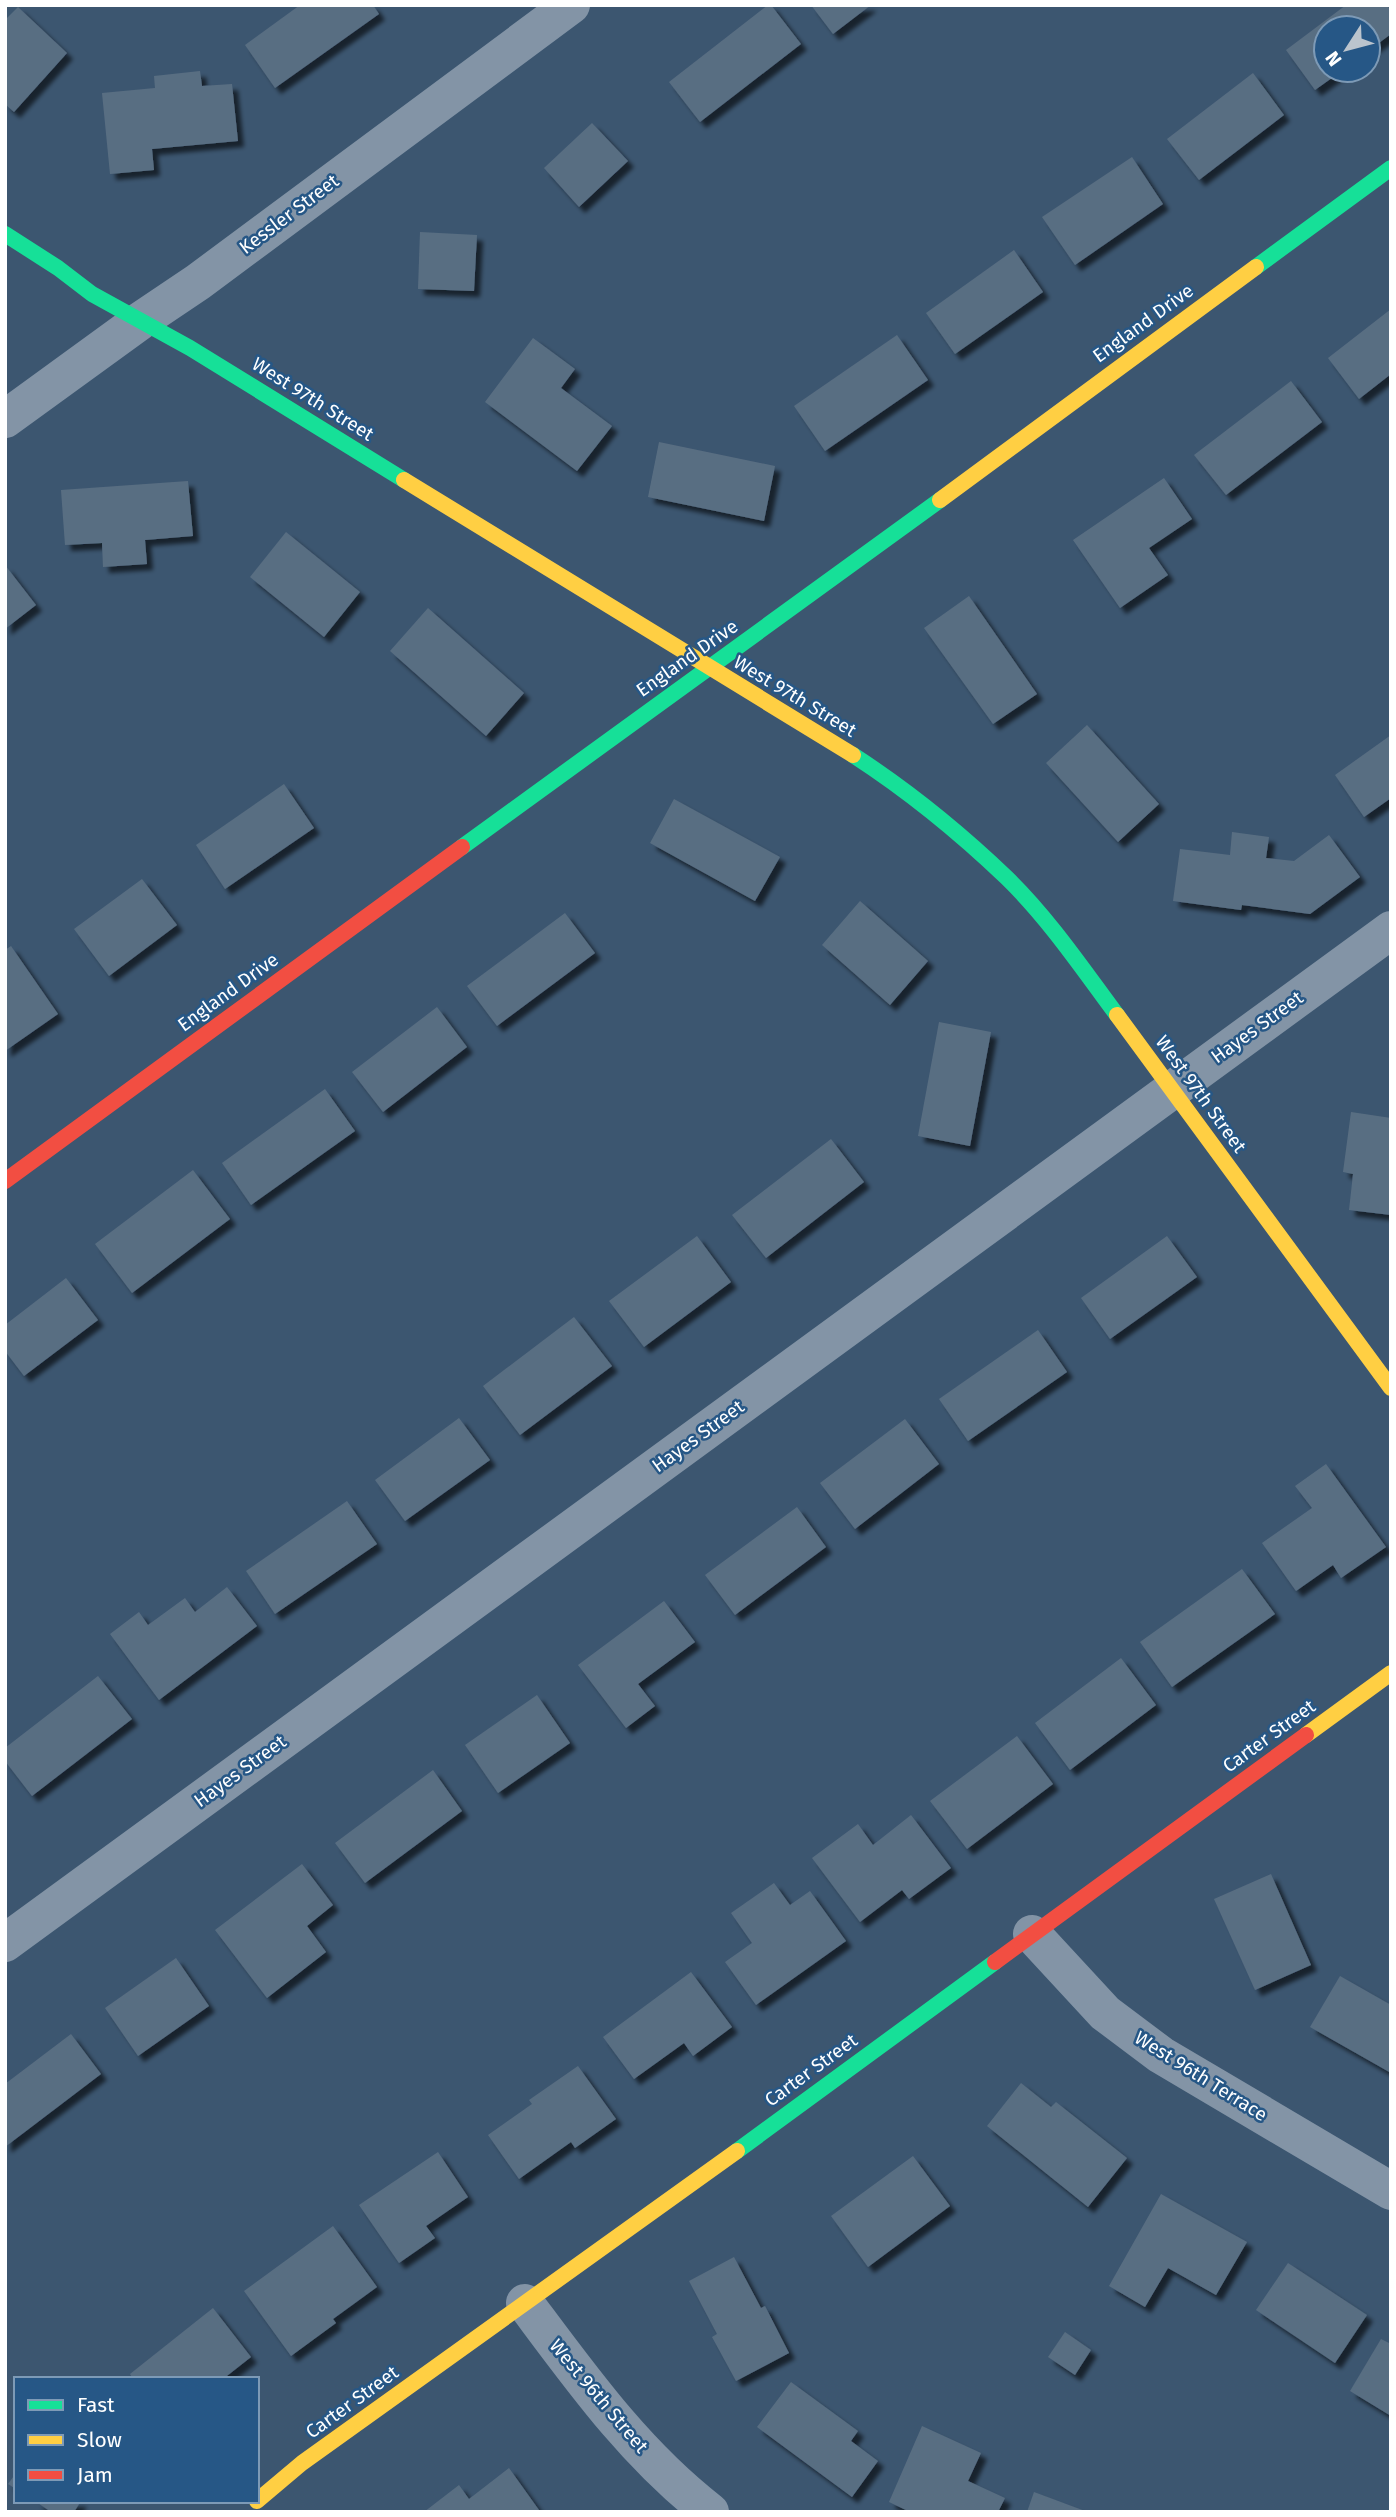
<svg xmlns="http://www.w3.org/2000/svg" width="1396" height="2517" font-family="'Fira Sans',sans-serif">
<defs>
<filter id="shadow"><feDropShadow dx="6" dy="6" stdDeviation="2" flood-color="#0009"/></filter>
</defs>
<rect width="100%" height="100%" fill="#3c5670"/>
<!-- building -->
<g fill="#596e82" filter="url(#shadow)">
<path d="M300,5h73l6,9 -104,74 -30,-43z"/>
<path d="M768,5h3l30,39 -101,78 -31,-40z"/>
<path d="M811,5h60l-38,29z"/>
<path d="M1346,5h41l4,6v23l-23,17v-23h-42v42h17l-28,20 -29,-40z"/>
<path d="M18,7l49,46 -53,59 -9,-8v-84z"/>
<path d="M200,71l2,15 30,-2 6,57 -86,8 2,21 -44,4 -8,-81 53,-5 -1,-12z"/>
<path d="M1253,73l31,42 -85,65 -32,-41z"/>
<path d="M592,123l36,38 -49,46 -35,-39z"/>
<path d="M1132,157l31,47 -88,61 -33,-48z"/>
<path d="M420,232l57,3 -3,56 -56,-2z"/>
<path d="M1014,250l29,42 -88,62 -29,-41z"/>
<path d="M1391,309v65l-32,25 -31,-41z"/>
<path d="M897,335l31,45 -103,71 -31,-45z"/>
<path d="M533,338l42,31 -14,19 51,38 -35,45 -92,-69z"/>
<path d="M1291,381l31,41 -96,73 -32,-40z"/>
<path d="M659,442l116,24 -11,55 -116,-24z"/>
<path d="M1164,478l28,41 -43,29 19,27 -48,33 -47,-68z"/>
<path d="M188,481l5,55 -48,4 2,24 -44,3 -1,-24 -37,2 -4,-55z"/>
<path d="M286,532l74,60 -36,45 -74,-60z"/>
<path d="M5,565l31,40 -31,24z"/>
<path d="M969,596l68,98 -44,30 -69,-96z"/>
<path d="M428,608l96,85 -38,43 -96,-85z"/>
<path d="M1087,725l72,79 -41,38 -72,-79z"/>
<path d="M1391,735v63l-27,19 -29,-42z"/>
<path d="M284,784l30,44 -89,61 -29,-44z"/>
<path d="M674,799l106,58 -25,44 -105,-58z"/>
<path d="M1232,832l37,5 -3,21 28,3 35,-26 31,42 -50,37 -68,-9 -1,5 -68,-9 7,-52 50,6z"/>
<path d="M142,879l35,46 -68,51 -35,-47z"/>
<path d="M860,901l68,60 -38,44 -68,-60z"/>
<path d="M565,913l30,40 -98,73 -30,-40z"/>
<path d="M11,946l47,68 -53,37v-101z"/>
<path d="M437,1007l30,40 -84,65 -31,-40z"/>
<path d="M939,1022l52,10 -21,114 -52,-10z"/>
<path d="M325,1089l30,42 -104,74 -29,-42z"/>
<path d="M1351,1112l40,6v97l-42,-5 4,-36 -10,-2z"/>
<path d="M831,1139l33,43 -98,76 -34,-43z"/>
<path d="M193,1170l37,49 -98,74 -37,-49z"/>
<path d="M697,1236l34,46 -87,65 -35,-46z"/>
<path d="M1167,1236l30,41 -87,62 -29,-41z"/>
<path d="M66,1278l32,42 -74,56 -19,-25v-26z"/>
<path d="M574,1317l38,49 -92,69 -37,-49z"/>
<path d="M1038,1330l29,42 -99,69 -29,-42z"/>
<path d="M459,1418l31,42 -85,61 -30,-41z"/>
<path d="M905,1419l34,45 -84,65 -35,-46z"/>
<path d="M1326,1464l60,83 -45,31 -8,-13 -37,26 -34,-48 50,-35 -17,-22z"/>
<path d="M347,1501l30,43 -102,70 -29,-43z"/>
<path d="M797,1507l29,40 -91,68 -30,-40z"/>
<path d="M1242,1569l33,45 -103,73 -32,-45z"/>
<path d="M227,1587l30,39 -98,74 -49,-66 29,-22 9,13 37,-27 10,14z"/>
<path d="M664,1601l31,41 -57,42 17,22 -29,22 -48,-63z"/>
<path d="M1121,1658l35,47 -86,65 -35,-47z"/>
<path d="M98,1676l34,43 -100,77 -27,-35v-13z"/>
<path d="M537,1695l33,48 -72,50 -33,-48z"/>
<path d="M1017,1736l36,48 -86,65 -37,-48z"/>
<path d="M433,1770l29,41 -97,72 -30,-40z"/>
<path d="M911,1815l40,53 -42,31 -7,-9 -42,32 -48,-64 46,-34 15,21z"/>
<path d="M302,1864l31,41 -26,21 19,26 -59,46 -52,-68z"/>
<path d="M1271,1874l40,91 -56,25 -41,-91z"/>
<path d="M774,1883l16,22 20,-14 36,50 -90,64 -31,-43 27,-19 -21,-30z"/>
<path d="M176,1958l33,48 -71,50 -33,-48z"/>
<path d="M691,1972l41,55 -39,29 -9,-13 -50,36 -31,-42z"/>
<path d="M1340,1976l51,29v68l-81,-46z"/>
<path d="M71,2034l30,40 -96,73v-63z"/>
<path d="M578,2066l38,53 -41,29 -4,-6 -52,37 -31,-44 44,-31 -3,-4z"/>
<path d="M1021,2083l30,24 5,-5 71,56 -39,49 -101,-81z"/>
<path d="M438,2152l30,45 -42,29 9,12 -36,25 -40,-58z"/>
<path d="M913,2156l37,50 -82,61 -37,-51z"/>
<path d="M1161,2194l86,48 -31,53 -48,-27 -23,39 -36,-21z"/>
<path d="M333,2226l44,61 -44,32 3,4 -45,33 -47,-65z"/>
<path d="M734,2257l27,51 4,-2 24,47 -53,28 -24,-44 5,-3 -28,-53z"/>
<path d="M1288,2263l79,52 -32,48 -79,-53z"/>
<path d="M213,2308l38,49 -28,22h-90l-3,-5z"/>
<path d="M1065,2332l26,18 -16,25 -27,-18z"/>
<path d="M1381,2339l10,5v72l-41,-25z"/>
<path d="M791,2382l67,49 -7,10 27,20 -26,36 -95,-70z"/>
<path d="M922,2426l59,27 -13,28 37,17 -7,14h-88l-21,-10z"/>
<path d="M509,2468l30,42 -3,2h-112l35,-27 10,14z"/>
<path d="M16,2473v16l-8,-5z"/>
<path d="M1034,2492l51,19v1h-58z"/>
<path d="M35,2501h46l-7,11h-23z"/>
</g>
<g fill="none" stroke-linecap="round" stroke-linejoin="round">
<!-- street -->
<g stroke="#8394a6" stroke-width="38">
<path d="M5,419l135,-98 58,-39 373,-277"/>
<path d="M1032,1934l73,79 56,42 230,136"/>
<path d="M5,1943l1386,-1013"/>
<path d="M525,2303c56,75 110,151 185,209"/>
</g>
<!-- fast -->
<g stroke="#16e098" stroke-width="16">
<path d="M5,234l53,34 34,26 98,54 214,132"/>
<path d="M1256,267l135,-99"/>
<path d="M853,755c54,35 107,78 154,123 42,41 75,90 110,137"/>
<path d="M462,847l478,-347"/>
<path d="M737,2151l258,-189"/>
</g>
<!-- slow -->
<g stroke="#ffcf43" stroke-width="16">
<path d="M404,480l449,275"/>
<path d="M940,500l316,-233"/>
<path d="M1117,1015l274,373"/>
<path d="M1306,1735l85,-62"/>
<path d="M257,2501l45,-38 435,-312"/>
</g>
<!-- jam -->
<g stroke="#f24e42" stroke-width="16">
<path d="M5,1181l457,-334"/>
<path d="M995,1962l311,-227"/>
</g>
</g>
<g text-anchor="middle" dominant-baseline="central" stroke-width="5" stroke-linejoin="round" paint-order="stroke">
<!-- street labels -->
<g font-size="19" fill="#fff" stroke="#265786">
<text transform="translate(289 214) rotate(-37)">Kessler Street</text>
<text transform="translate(1143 323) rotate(-36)">England Drive</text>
<text transform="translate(313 399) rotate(32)">West 97th Street</text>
<text transform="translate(687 658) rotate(-35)">England Drive</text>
<text transform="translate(795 696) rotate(31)">West 97th Street</text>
<text transform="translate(228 992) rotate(-36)">England Drive</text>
<text transform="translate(1257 1027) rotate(-36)">Hayes Street</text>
<text transform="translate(1201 1094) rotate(54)">West 97th Street</text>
<text transform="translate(698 1436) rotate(-36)">Hayes Street</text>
<text transform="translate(1269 1736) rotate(-36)">Carter Street</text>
<text transform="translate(240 1771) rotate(-36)">Hayes Street</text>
<text transform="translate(811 2070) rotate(-36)">Carter Street</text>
<text transform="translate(1201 2076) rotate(32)">West 96th Terrace</text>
<text transform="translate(599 2396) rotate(50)">West 96th Street</text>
<text transform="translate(352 2402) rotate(-36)">Carter Street</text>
</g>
</g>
<!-- border -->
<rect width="1396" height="2517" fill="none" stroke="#ffffff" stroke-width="14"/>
<!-- legend -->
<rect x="14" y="2377" width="245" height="126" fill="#265786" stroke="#7d9ab6" stroke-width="2"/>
<rect x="28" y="2400" width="35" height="10" fill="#16e098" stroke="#7d9ab6" stroke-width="2"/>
<text x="77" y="2412" font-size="21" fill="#ffffff">Fast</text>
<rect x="28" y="2435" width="35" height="10" fill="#ffcf43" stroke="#7d9ab6" stroke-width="2"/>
<text x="77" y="2447" font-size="21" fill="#ffffff">Slow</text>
<rect x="28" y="2470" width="35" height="10" fill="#f24e42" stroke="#7d9ab6" stroke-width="2"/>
<text x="77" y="2482" font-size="21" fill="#ffffff">Jam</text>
<!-- north arrow -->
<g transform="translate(1347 49) rotate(234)"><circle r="33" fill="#265786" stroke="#7d9ab6" stroke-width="2"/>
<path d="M0-5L12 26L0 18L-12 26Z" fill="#bbc4cd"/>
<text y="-10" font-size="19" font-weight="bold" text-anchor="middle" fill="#ffffff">N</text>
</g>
</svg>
